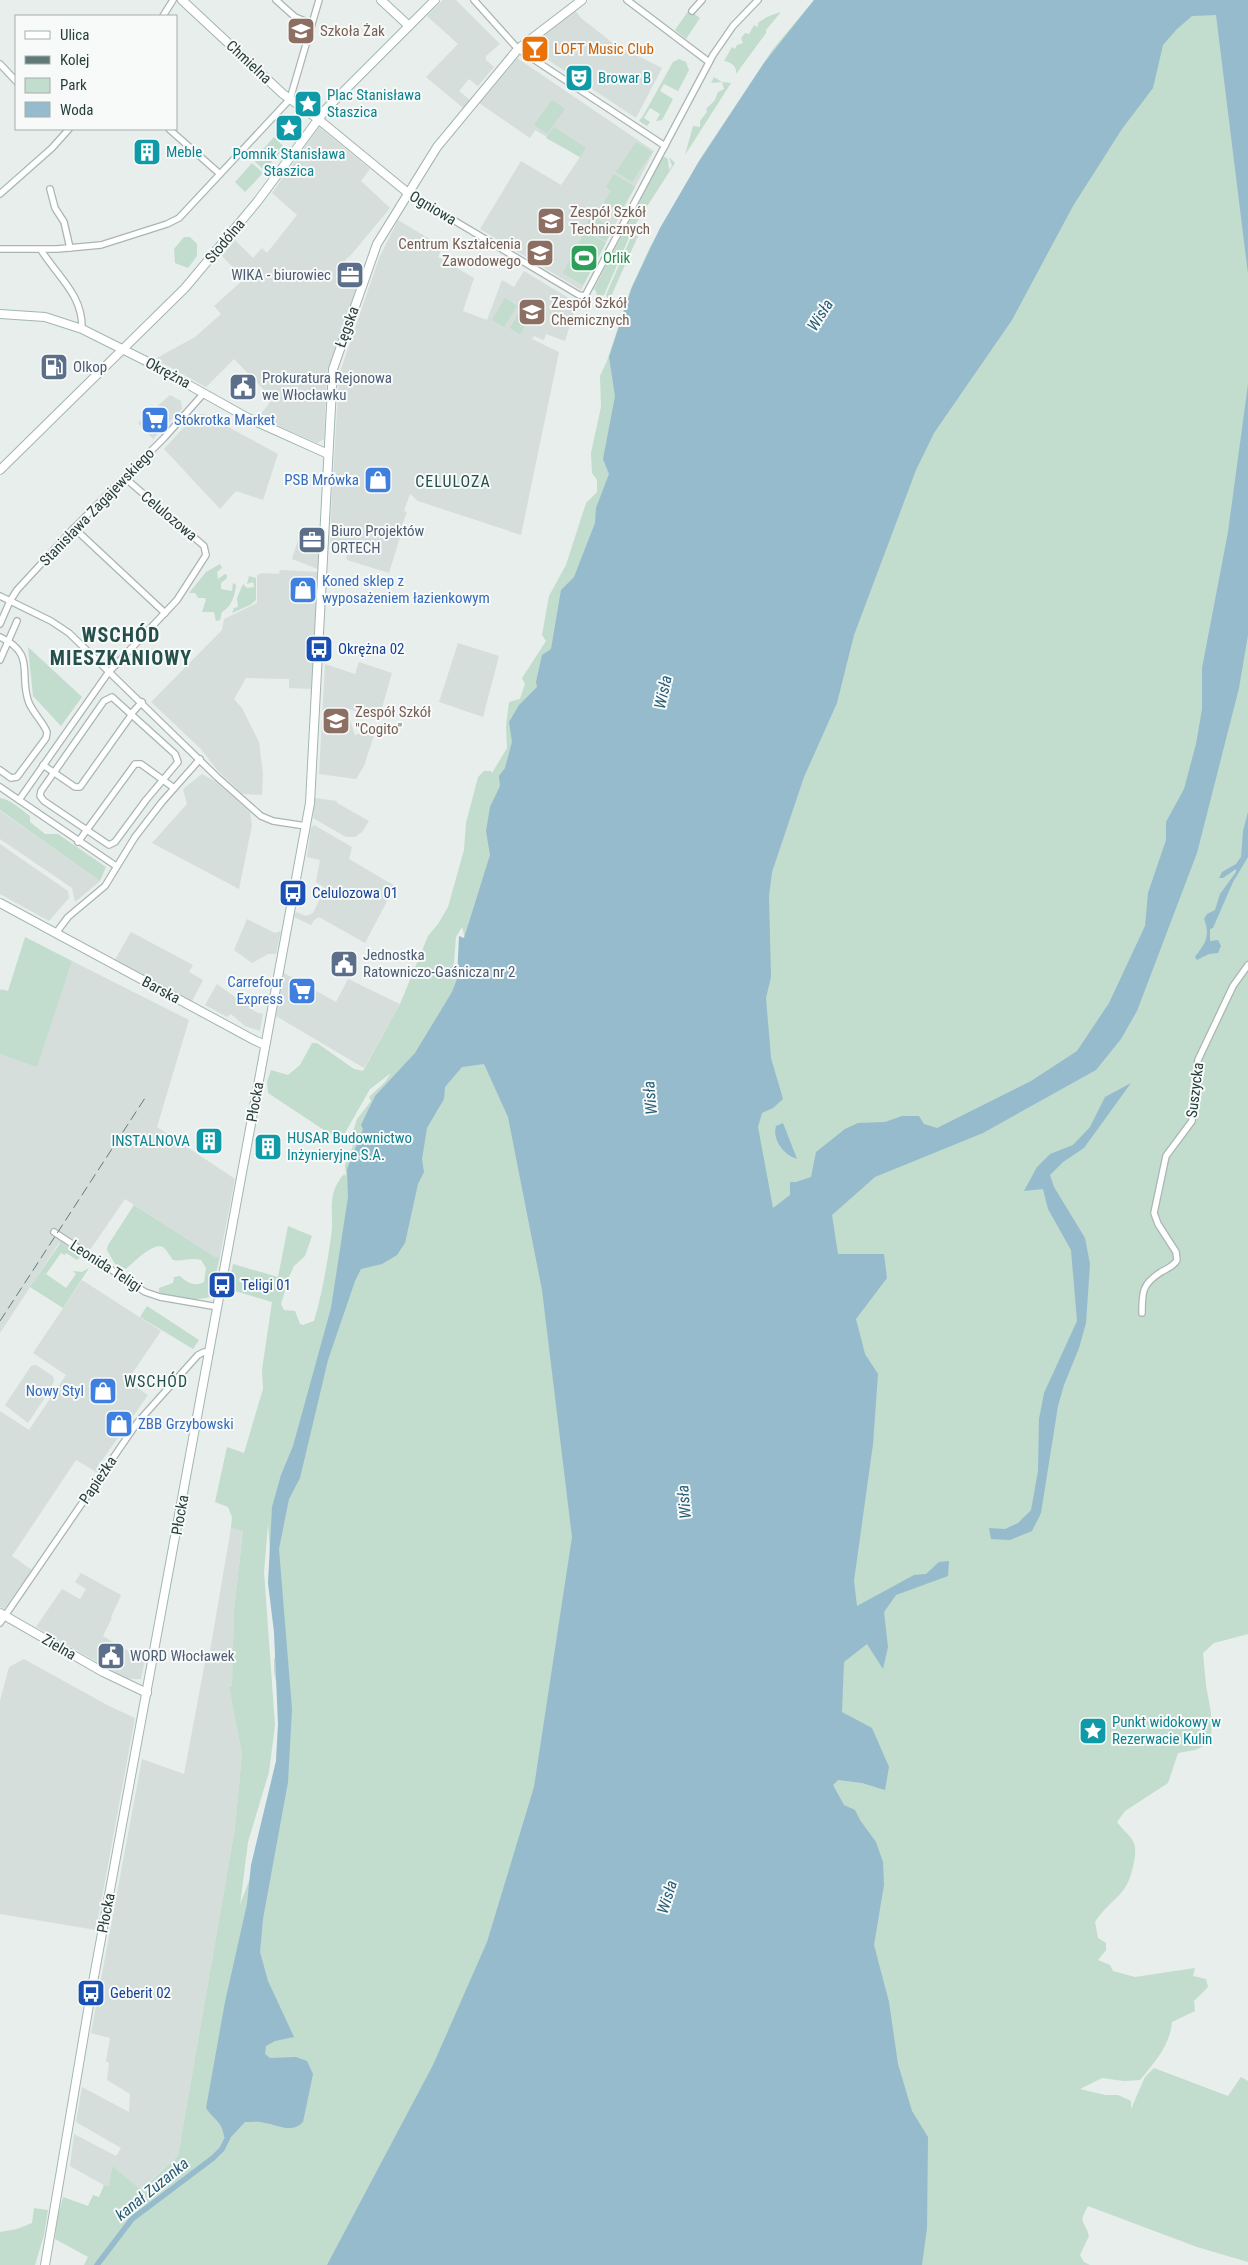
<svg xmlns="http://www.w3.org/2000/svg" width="1248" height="2265" font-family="'Roboto Condensed',sans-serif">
<rect width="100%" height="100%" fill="#e7eeec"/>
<!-- built -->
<g fill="#d5dedb">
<path d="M443,0h13l44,44 -14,12v4l8,7 -16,19 -9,-7 -10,12 11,9 -7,8 -37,-31 32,-33 -31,-28z"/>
<path d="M575,10l6,8 33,26 48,24 -26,50 -109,-72z"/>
<path d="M517,58l137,93 -73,139 -101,-61 41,-68 40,24 19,-28 -45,-27 -5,8 -51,-35z"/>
<path d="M319,127l51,42 -9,12 29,27 -39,47 -6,5 17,12 -35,99 -3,68 -7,4 -59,-26 11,-13 -2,-11 -33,-34 -28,28 -51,-28 40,-22 26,-23 -7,-8 30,-27 -22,-23 13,-16 18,18 9,-10 5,5 30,-38 -25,-22z"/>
<path d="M398,220l45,27 -5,10 36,21 -11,33 24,9 15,-40 12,7 10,-16 53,32 -12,38 -19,-7 -2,6 -10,-4 -2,3 27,13 -38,183 -103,-34 -8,-7 -6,17 3,1 -8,21 2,1 -12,39 -42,-13 -1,-6 -16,-6 1,-34 8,-139 40,-117z"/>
<path d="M170,395l11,6 1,8 -29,30 -15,-16z"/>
<path d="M204,414l74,40 -15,46 -27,-9 -16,18 -56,-60 31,-34z"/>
<path d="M302,528l18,6 -2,35 -26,-10z"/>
<path d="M280,570l38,2 -6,117 -23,-1v-9l-43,-1 -12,21 8,9 17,34 4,32 -1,21 -19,-1 -26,-24 -16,-21 -50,-47 71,-72 2,-11 33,-16v-28l5,-2 17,1z"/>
<path d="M458,643l41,13 -16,61 -44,-15z"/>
<path d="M359,662l33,11 -13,45 -33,-10 9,27 9,-3 10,3 -10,31 -8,13 -37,-5 6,-110 30,10z"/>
<path d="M202,774l14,8 34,30 2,13 -13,64 -87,-46 35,-39 -4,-15z"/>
<path d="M315,798l22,3v2l32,18 -7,11 -7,5h-9l-33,-19z"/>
<path d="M0,811l39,27 61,43 -25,21 -3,-14 -72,-49z"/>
<path d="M314,825l38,22 -3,12 46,27 -30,57 -46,-26 -5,3 -3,5 -17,-8 2,-5 10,4 7,-3 12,-25 -9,-6 4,-22 -13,-3 4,-29z"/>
<path d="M0,844l68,47 1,7 -20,23 -49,-27z"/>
<path d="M247,919l28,14 6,-2 -5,23h-8l-16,9 -18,-13z"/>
<path d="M131,932l62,33 -4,7 14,8 -13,25 -77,-42z"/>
<path d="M72,961l117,59 -32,107 78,52 -15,77 -5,1 -90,-58 -37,54 -5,-3 -3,7 -21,-14 -59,90v-279l37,12z"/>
<path d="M284,973l52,29 12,-23 52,25 -36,64 -88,-52z"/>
<path d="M217,984l39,28 7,2 -3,17 -15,-5 -14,-12 -4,3 -22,-12z"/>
<path d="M82,1280l79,51 -34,50 21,14 -50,71v7l-22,-13 -64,96 20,14 -28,39 -4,-2v-196l29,19 37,-55 -33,-22z"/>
<path d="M36,1365l17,11 1,5 -4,9 -22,33 -23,-18 26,-39z"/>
<path d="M231,1528l12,2 -9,80 -2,76 -3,1 13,67 -7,74 -57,328 -38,34 -28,-24 -3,22 -39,-22 4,-32 42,22 5,-8 -45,-26 6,-35 47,25 1,-18 -23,-14 2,-17 -3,-2 4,-23 -19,-5 51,-274 42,15 22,-117 4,-6z"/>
<path d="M81,1573l40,22 -10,22 1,1 -9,18 27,16 16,3 -5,24h-14l-91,-52 26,-38 18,10 6,-10 -11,-7z"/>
<path d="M24,1659l83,46 28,13 -39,212 -96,-16v-213l9,-34z"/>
</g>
<!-- green -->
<g fill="#c2dccd" fill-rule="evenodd">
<path d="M814,0h434v1634l-34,9 -11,10c1,11 2,22 3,32 3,20 10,39 2,59l-13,6 -17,3 -10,30 -43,28 -8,11c4,6 14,14 17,21 2,5 1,14 0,19 -7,37 -21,33 -39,60l3,16 8,5v7l-8,10 12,5 3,6 22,6 60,-9 -2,8 13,3 2,8 -14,14 1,10 -23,11c-2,23 -17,40 -32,58l-16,1 -22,-3 -22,11 25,6h13l13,6v8l14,-32 9,-9 74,28 13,-19 7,4v181l-51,-15 -109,-41c-11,19 -3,14 1,30l-9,19 4,7 6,3h-1006l4,-8 -33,-18 2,-19 6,-23 25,9 5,-11 6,2 5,-12 5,2 3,-21 29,24 37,-34 57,-328 7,-74 -13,-67 3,-1 2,-76 9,-79 -12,-3 1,-11 -4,-10 -13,-5 12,-55 17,6 19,-64 -1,-19 10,-68 -44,-13 5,-25 45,13 10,-51 24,10 -7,20 -11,10 -5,11 -8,27 3,6 11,1 5,13 3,1 11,-4c8,-27 13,-56 17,-84 4,-25 -6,-41 13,-63l2,2 -1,-11 12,-29 -4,-4 4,-13 14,-18 -2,-4 16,-15 6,-9 -21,16 -28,49 -9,-2 -65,-43 -1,-11 4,-12 17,5 12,-10 12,-22h5l37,26 9,2 37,-67 28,-68 10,-12 10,-17 16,-57 2,-27 12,-46 6,-6h7l1,2 15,-25 -1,-22 3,-24 11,-3 5,-15 -3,-6 24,-37 -4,-6 7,-39 17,-31 20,-62 11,-11v-12l-5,-7 -1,-20 10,-46 -1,-31 7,-15 23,-70 20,-44 50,-88 73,-110zM462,927c6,16 -1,34 -9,48l3,-38zM268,1524l9,127 -3,9v12l6,28 -5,80 -23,93 -12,32 8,-63 21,-70 6,-47 -11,-153z"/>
<path d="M689,10l11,8 -14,21 -11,-9z"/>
<path d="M781,12l-15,18v3l-30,41c1,-8 -5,-12 -12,-13l8,-14 3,2 2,-4 6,-2 -2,-5 4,-5 4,1 5,-9 4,2v-4c8,-6 13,-8 23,-11z"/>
<path d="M679,59l7,3 3,8 -11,21 -14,-7 -4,7 13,8 -11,21 -6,1 4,-7 -10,-6 -6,10 6,4 -3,4 -8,-5 4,-5 30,-54z"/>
<path d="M714,77l8,5 9,1 -46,72 8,-29 7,1v-6l7,-9 -1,-3 9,-9 3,-8 6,-3 -2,-7 -11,1z"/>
<path d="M552,100l13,9 -18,25 -13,-9z"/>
<path d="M554,127l32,21 -6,9 -34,-19z"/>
<path d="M274,137l11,11 -21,22 -11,-10z"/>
<path d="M636,142l16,10 -20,30 -16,-10z"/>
<path d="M663,156l5,3 1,11 3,-4 -3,-9 6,6 -40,62 -4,2v6l-27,62 -7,2 -1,-6 -2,-2z"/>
<path d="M252,163l11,10 -18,19 -10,-10z"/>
<path d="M614,174l21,13 -15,25 -16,-10 7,-11 -5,-4z"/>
<path d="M591,216l22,12 -7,13 -22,-12z"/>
<path d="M585,231l21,12 -23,42 -20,-12z"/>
<path d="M632,235l6,1 -30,67 -2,-8z"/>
<path d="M184,237h6l7,7v12l-9,12 -13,-5 -1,-14z"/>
<path d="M505,298l12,8 -13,21 -12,-7z"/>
<path d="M524,304l10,6 -14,24 -10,-6z"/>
<path d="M220,564l2,4 -5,4 1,7 7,-5 2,1v3l-6,5v6l11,2 1,-8 3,2c-1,10 -4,21 -14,27l-2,8 -4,1 -2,-9h-12l4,-12 -1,-2h-7l-3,-5h-6l17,-21z"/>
<path d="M249,576l7,2v22l-6,5 -18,8 2,-5 4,-1 -1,-9 6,-14 4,4 7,-1 -1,-5 -6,2z"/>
<path d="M28,647l54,50 -21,29 -28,-30z"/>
<path d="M0,798c12,2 20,11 30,18v6l15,12h13l48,33 -6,14 -100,-71z"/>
<path d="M25,937l47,24 -35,106 -37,-13v-63l1,-2 7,2z"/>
<path d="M134,1205l81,52 5,-1 -9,40c-8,6 -47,2 -52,-4v-4l14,-5 1,-6 6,-1c7,7 16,11 24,6l2,-14 -5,-8c-12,-3 -19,2 -28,0 -3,-4 -7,-11 -10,-13 -10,-5 -30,16 -37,22l-11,-5 -8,-14 1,-5z"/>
<path d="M61,1242l19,15 -3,3 -11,-7 -1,2 -4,-2 -15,21 20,14 10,-14 -3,-3 9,1 7,-4 -26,40 -33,-21z"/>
<path d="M147,1306l52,34 -6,9 -53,-32z"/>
<path d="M34,2208l14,2 -4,25 -9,30h-35v-33l17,-3 15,-6z"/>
</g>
<!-- water -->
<g fill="#95bbcd">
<path d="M814,0h434v274l-32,-259 -24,1 -16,14 -13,15 -10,43 -31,41 -49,77 -61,114 -78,113 -18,37 -62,165 -17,68 -33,74 -32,95 -3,24 2,81 -5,21 5,60 12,41 -10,9 -11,5 -4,14 15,81 17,-13v-13h6l15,-5 5,-25 29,-23 13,-6 27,-1 17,-6h17l5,8 13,4 94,-47 46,-30 32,-48 36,-77 3,-33 18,-53v-18l18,-33 12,-45 6,-35v-41l26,-136 20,-148v251l-9,53 -42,165 -60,158 -16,28 -25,31 -113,63 -108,44 -43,38 6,39h46l3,24 -31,41 9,35 13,20 -5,70 -19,137 3,25 57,-31 12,-1 13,-12 10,-1 -1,15 -52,19 -12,17 4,35 -5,22 -16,-25 -23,18 -2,50 30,16 17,39 -4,23 -23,-7 -24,-3 -5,5 11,20 11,5 5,10 16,22 7,20 1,23 -10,60 15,57 9,62 14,47 16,26 -1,91 -5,37h-595l106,-200 54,-123 47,-155 38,-250 -30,-247 -34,-173 -24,-53 -22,3 -17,20 -1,12 -17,29 -5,31 2,13 -6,12 -13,59 -8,12 -15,9 -21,5 -6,12 -27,79 -28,118 -11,21 -10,50 13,160 -4,73 -25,137 -3,33 8,29 26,56 -19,4 -9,5 -1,8 5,4 26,-1 11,4 6,13 -10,48c-12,12 -24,3 -38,1 -6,-2 -14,-1 -20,-1l-14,15h-7c-1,-15 -11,-18 -18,-29l19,-106 22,-98 4,-39 25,-104 2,-37 -4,-92 -6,-49 4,-76 9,-32 12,-29 38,-138 17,-111 -1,-28 16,-40 -2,-4 14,-29 40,-43 37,-61 5,-13 2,-43 5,2 26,-83 -4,-24 4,-24 10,-21 -1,-10 6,-8 7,-26 -3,-20 10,-17 18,-18 -1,-5 6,-27 9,-6 10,-59 13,-13 21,-54 1,-15 13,-34 -6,-15 12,-63 -6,-39 23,-70 28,-59 38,-65 66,-100z"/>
<path d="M1248,812v45l-15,25 -20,46 -3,1v12l8,-1 3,6 -3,7 -9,1 -12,6 -2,-3c10,-13 16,-21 9,-38l3,-5 8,-4 5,-16 16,-22v-3l-13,9h-4l3,-6 14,-8 5,-7 2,-26z"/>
<path d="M1131,1083l-47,65 -21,14 -13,13 4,12 31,51 5,26 -4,59 -7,25 -15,37 -6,21 -17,107 -9,18 -22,9 -19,-1 -2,-11 16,1 13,-6 13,-13 7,-39 1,-52 5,-26 33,-72 -6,-71 -23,-41 -5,-20 -19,2 13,-24 13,-13 23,-9 17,-18 15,-30z"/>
<path d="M783,1123l14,36c-13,-4 -25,-19 -21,-33z"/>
</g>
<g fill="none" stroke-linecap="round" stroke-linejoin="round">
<!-- canal -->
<path stroke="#95bbcd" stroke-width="5.5" d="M97,2265l35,-46 81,-61 9,-9 6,-12"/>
<defs>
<g id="street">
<path d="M276,0l19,17 17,7"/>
<path d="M474,0l44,49 147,97"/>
<path d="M627,0l82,62"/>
<path d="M692,11l10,-11"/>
<path d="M163,16l10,-16"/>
<path d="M0,64l16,17"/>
<path d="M169,129l51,45"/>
<path d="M50,189l5,19 9,14 6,26"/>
<path d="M408,193l171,102 6,1 128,-241 20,-29 25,-26"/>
<path d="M0,194l52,-46 17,-19"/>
<path d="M0,249h57l44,-4 66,-21 12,-6 111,-119 29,-99"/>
<path d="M41,250c17,27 42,45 41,79"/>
<path d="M74,528l91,85"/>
<path d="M0,596l51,25 18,12 148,144 44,39 12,5 33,5"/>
<path d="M0,624l10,-23 7,-11 57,-62 90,-90 40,-45"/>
<path d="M0,637c37,17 18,38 29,66 5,11 14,19 18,29l-1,6 -29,39 -6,1 -11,-8"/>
<path d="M0,660l17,-39"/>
<path d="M112,697l63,57 3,8 -32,38 -31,42 -6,3 -65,-44 -4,-5 1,-5 63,-90z"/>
<path d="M131,714l11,-12"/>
<path d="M43,765l32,22h5l52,-73"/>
<path d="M0,787l19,13"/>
<path d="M78,842l57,-78h6l33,24"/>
<path d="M116,866l-97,-66 89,-127 69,-73 29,-45 -2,-9 -79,-68"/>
<path d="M56,933l12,-16 37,-31 30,-49 27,-35 38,-43"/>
<path d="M54,1232l91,60 15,5 58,10"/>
<path d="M1142,1313c0,-21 0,-29 19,-41 7,-4 13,-6 16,-12l-1,-8 -18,-28 -4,-11 12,-57 26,-35 6,-61 35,-74 15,-21"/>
<path d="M0,1623l137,-200 61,-68 6,-3h6"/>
</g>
<g id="secondary">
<path d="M182,0l101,94 35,25 90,74"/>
<path d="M381,0l28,26"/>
<path d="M0,314l45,3 37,12 64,32 102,57 80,36"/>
<path d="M0,470l185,-182 72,-86 69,-93 109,-109"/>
<path d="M0,903l254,137 11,5"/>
<path d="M0,1613l103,59 44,21"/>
<path d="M45,2265l46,-272 219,-1190 23,-434 44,-125 60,-97 81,-98 64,-49"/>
</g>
</defs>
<!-- street casing -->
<use href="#street" stroke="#aab6b4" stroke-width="8"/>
<!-- secondary casing -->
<use href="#secondary" stroke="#a3b6b2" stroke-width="10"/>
<!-- street -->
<use href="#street" stroke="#fff" stroke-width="5.5"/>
<!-- secondary -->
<use href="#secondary" stroke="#fff" stroke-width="8"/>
<!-- rail -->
<path stroke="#627a77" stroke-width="1" stroke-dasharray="10 5" stroke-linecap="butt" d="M0,1321l147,-226"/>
</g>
<!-- icons -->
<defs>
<symbol id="school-square" viewBox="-11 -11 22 22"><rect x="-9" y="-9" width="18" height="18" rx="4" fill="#8d6e63" stroke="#f7faf9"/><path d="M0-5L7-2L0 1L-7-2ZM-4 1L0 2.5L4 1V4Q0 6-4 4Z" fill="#fff"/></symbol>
<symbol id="bar-square" viewBox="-11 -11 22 22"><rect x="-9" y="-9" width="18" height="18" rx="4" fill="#e8710a" stroke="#f7faf9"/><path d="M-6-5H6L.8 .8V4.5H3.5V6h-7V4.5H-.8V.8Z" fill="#fff"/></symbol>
<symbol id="theatre-square" viewBox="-11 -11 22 22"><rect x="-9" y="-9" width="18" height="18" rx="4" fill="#0f9aa8" stroke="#f7faf9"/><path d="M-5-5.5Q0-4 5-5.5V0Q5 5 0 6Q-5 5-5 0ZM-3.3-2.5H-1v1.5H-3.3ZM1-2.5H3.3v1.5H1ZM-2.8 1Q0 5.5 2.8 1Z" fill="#fff"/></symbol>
<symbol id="sight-square" viewBox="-11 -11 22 22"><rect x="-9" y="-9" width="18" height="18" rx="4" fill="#0f9aa8" stroke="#f7faf9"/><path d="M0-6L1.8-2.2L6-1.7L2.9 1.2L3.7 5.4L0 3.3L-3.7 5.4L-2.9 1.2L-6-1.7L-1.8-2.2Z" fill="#fff"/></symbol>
<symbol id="building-square" viewBox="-11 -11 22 22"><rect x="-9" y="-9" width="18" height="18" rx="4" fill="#0f9aa8" stroke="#f7faf9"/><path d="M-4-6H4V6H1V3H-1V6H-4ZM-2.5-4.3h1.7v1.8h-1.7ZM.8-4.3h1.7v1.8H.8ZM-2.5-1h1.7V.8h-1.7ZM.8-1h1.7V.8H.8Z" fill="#fff"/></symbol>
<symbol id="stadium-square" viewBox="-11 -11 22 22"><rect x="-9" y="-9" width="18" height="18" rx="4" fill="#2e9e5b" stroke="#f7faf9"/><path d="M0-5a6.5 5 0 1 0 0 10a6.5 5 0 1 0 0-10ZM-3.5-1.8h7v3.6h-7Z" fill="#fff"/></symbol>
<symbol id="office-square" viewBox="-11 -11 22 22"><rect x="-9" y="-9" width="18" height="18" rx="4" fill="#5c6f8a" stroke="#f7faf9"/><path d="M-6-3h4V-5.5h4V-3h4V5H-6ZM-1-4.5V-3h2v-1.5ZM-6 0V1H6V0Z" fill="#fff"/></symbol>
<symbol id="fuel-square" viewBox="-11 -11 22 22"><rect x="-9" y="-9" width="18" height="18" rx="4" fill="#5c6f8a" stroke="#f7faf9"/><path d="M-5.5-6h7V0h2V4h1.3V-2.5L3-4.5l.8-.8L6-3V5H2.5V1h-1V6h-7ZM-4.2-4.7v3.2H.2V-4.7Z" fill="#fff"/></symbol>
<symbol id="civic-square" viewBox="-11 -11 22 22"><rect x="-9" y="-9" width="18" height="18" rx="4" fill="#5c6f8a" stroke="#f7faf9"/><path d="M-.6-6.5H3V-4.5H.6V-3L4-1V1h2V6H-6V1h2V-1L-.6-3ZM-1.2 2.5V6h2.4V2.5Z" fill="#fff"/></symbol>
<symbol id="supermarket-square" viewBox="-11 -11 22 22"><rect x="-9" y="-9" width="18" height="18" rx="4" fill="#3f7fe0" stroke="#f7faf9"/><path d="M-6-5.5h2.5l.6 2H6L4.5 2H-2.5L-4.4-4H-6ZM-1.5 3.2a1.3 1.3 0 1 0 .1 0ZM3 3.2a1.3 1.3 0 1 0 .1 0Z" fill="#fff"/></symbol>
<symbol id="shop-square" viewBox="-11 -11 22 22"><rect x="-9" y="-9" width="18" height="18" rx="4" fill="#3f7fe0" stroke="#f7faf9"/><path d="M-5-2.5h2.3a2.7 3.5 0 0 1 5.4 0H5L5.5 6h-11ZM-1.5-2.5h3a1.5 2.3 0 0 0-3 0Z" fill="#fff"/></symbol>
<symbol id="bus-square" viewBox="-11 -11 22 22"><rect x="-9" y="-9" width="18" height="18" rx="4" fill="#1a4fb4" stroke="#f7faf9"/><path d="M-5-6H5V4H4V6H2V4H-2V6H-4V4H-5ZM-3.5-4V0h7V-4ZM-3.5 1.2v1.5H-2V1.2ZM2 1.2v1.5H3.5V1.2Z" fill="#fff"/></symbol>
</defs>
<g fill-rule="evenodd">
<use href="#school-square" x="285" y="15" width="32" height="32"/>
<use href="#bar-square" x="519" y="33" width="32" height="32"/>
<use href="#theatre-square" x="563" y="62" width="32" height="32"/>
<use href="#sight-square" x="292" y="88" width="32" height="32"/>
<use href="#sight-square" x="273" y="112" width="32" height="32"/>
<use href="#building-square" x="131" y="136" width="32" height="32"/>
<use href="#school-square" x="535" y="205" width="32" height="32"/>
<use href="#school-square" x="524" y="237" width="32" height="32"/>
<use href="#stadium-square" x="568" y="242" width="32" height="32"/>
<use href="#office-square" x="334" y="259" width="32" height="32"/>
<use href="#school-square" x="516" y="296" width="32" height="32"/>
<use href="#fuel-square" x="38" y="351" width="32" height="32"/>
<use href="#civic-square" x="227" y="371" width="32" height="32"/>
<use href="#supermarket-square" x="139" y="404" width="32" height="32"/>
<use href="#shop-square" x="362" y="464" width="32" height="32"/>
<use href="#office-square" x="296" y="524" width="32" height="32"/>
<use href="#shop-square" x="287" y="574" width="32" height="32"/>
<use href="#bus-square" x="303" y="633" width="32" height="32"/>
<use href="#school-square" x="320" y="705" width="32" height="32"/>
<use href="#bus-square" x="277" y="877" width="32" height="32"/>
<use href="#civic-square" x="328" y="948" width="32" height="32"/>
<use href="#supermarket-square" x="286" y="975" width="32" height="32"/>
<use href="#building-square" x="193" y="1125" width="32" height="32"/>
<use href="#building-square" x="252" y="1131" width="32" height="32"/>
<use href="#bus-square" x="206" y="1269" width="32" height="32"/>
<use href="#shop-square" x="87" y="1375" width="32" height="32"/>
<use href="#shop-square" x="103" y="1408" width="32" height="32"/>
<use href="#civic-square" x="95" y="1640" width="32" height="32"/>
<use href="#sight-square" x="1077" y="1715" width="32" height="32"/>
<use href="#bus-square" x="75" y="1977" width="32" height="32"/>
</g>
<g text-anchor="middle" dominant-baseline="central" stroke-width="4" stroke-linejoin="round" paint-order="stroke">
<!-- education labels -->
<g font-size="15" fill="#785e54" stroke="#f7faf9" text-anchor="start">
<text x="320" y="31">Szkoła Żak</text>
<text x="570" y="212">Zespół Szkół<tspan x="570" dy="17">Technicznych</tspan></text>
<text x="521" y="244" text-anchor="end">Centrum Kształcenia<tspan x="521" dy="17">Zawodowego</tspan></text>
<text x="551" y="303">Zespół Szkół<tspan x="551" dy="17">Chemicznych</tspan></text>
<text x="355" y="712">Zespół Szkół<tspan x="355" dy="17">"Cogito"</tspan></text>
</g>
<!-- food labels -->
<g font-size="15" fill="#c56008" stroke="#f7faf9" text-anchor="start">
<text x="554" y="49">LOFT Music Club</text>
</g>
<!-- street labels -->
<g font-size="15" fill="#273f3c" stroke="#f7faf9">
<text transform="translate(249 62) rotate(43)">Chmielna</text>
<text transform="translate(433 208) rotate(31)">Ogniowa</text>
<text transform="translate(225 241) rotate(-50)">Stodólna</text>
<text transform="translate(347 327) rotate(-70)">Łęgska</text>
<text transform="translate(168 373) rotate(28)">Okrężna</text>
<text transform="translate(97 507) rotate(-46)">Stanisława Zagajewskiego</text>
<text transform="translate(169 516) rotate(40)">Celulozowa</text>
<text transform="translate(161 990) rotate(28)">Barska</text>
<text transform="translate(1195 1090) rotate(-83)">Suszycka</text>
<text transform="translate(255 1102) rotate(-80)">Płocka</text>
<text transform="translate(106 1266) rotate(33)">Leonida Teligi</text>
<text transform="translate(98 1480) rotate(-56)">Papieżka</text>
<text transform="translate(180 1515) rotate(-80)">Płocka</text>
<text transform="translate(59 1647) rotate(30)">Zielna</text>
<text transform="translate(106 1913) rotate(-79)">Płocka</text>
</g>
<!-- culture labels -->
<g font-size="15" fill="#0d838f" stroke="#f7faf9" text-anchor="start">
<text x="598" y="78">Browar B</text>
<text x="327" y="95">Plac Stanisława<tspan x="327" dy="17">Staszica</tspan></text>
<text x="166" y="152">Meble</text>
<text x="289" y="154" text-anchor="middle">Pomnik Stanisława<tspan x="289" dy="17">Staszica</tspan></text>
<text x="287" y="1138">HUSAR Budownictwo<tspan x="287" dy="17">Inżynieryjne S.A.</tspan></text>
<text x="190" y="1141" text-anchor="end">INSTALNOVA</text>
<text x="1112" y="1722">Punkt widokowy w<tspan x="1112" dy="17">Rezerwacie Kulin</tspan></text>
</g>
<!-- leisure labels -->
<g font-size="15" fill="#27864d" stroke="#f7faf9" text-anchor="start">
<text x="603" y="258">Orlik</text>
</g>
<!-- service labels -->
<g font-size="15" fill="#4e5e75" stroke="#f7faf9" text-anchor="start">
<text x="331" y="275" text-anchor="end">WIKA - biurowiec</text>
<text x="73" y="367">Olkop</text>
<text x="262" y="378">Prokuratura Rejonowa<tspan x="262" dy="17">we Włocławku</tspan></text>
<text x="331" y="531">Biuro Projektów<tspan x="331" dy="17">ORTECH</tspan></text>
<text x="363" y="955">Jednostka<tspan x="363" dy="17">Ratowniczo-Gaśnicza nr 2</tspan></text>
<text x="130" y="1656">WORD Włocławek</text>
</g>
<!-- shop labels -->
<g font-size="15" fill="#366cbe" stroke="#f7faf9" text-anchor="start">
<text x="174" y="420">Stokrotka Market</text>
<text x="359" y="480" text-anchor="end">PSB Mrówka</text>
<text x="322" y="581">Koned sklep z<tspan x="322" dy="17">wyposażeniem łazienkowym</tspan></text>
<text x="283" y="982" text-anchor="end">Carrefour<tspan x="283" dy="17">Express</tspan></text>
<text x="84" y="1391" text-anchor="end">Nowy Styl</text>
<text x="138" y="1424">ZBB Grzybowski</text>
</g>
<!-- transit labels -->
<g font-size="15" fill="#164399" stroke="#f7faf9" text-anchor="start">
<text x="338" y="649">Okrężna 02</text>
<text x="312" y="893">Celulozowa 01</text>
<text x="241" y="1285">Teligi 01</text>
<text x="110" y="1993">Geberit 02</text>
</g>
<!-- water labels -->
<g font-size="16" font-style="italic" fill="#265c75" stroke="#f7faf9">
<text transform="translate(820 315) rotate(-58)">Wisła</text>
<text transform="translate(663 692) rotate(-78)">Wisła</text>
<text transform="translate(650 1098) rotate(-95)">Wisła</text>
<text transform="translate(684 1502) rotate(-95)">Wisła</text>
<text transform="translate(667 1897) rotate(-73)">Wisła</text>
<text transform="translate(152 2189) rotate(-39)">kanał Zuzanka</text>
</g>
<!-- neighbourhood labels -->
<g font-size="16" letter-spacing="1" fill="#244f4b" stroke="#f7faf9">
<text x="453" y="481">CELULOZA</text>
<text x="156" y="1381">WSCHÓD</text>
</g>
<!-- district labels -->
<g font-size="20" font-weight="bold" letter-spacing="1" fill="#244f4b" stroke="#f7faf9">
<text x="121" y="635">WSCHÓD<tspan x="121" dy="23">MIESZKANIOWY</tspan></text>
</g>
</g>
<!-- legend -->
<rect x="15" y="15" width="162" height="115" fill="#f7faf9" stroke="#a4afad"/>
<rect x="25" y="31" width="25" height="8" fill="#ffffff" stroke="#a4afad"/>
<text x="60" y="40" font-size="15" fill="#273f3c">Ulica</text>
<rect x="25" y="56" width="25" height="8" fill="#627a77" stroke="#a4afad"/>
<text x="60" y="65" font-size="15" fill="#273f3c">Kolej</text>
<rect x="25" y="78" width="25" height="15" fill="#c2dccd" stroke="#a4afad"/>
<text x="60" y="90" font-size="15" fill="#273f3c">Park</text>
<rect x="25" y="102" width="25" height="15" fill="#95bbcd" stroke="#a4afad"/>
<text x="60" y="115" font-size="15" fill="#273f3c">Woda</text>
</svg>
